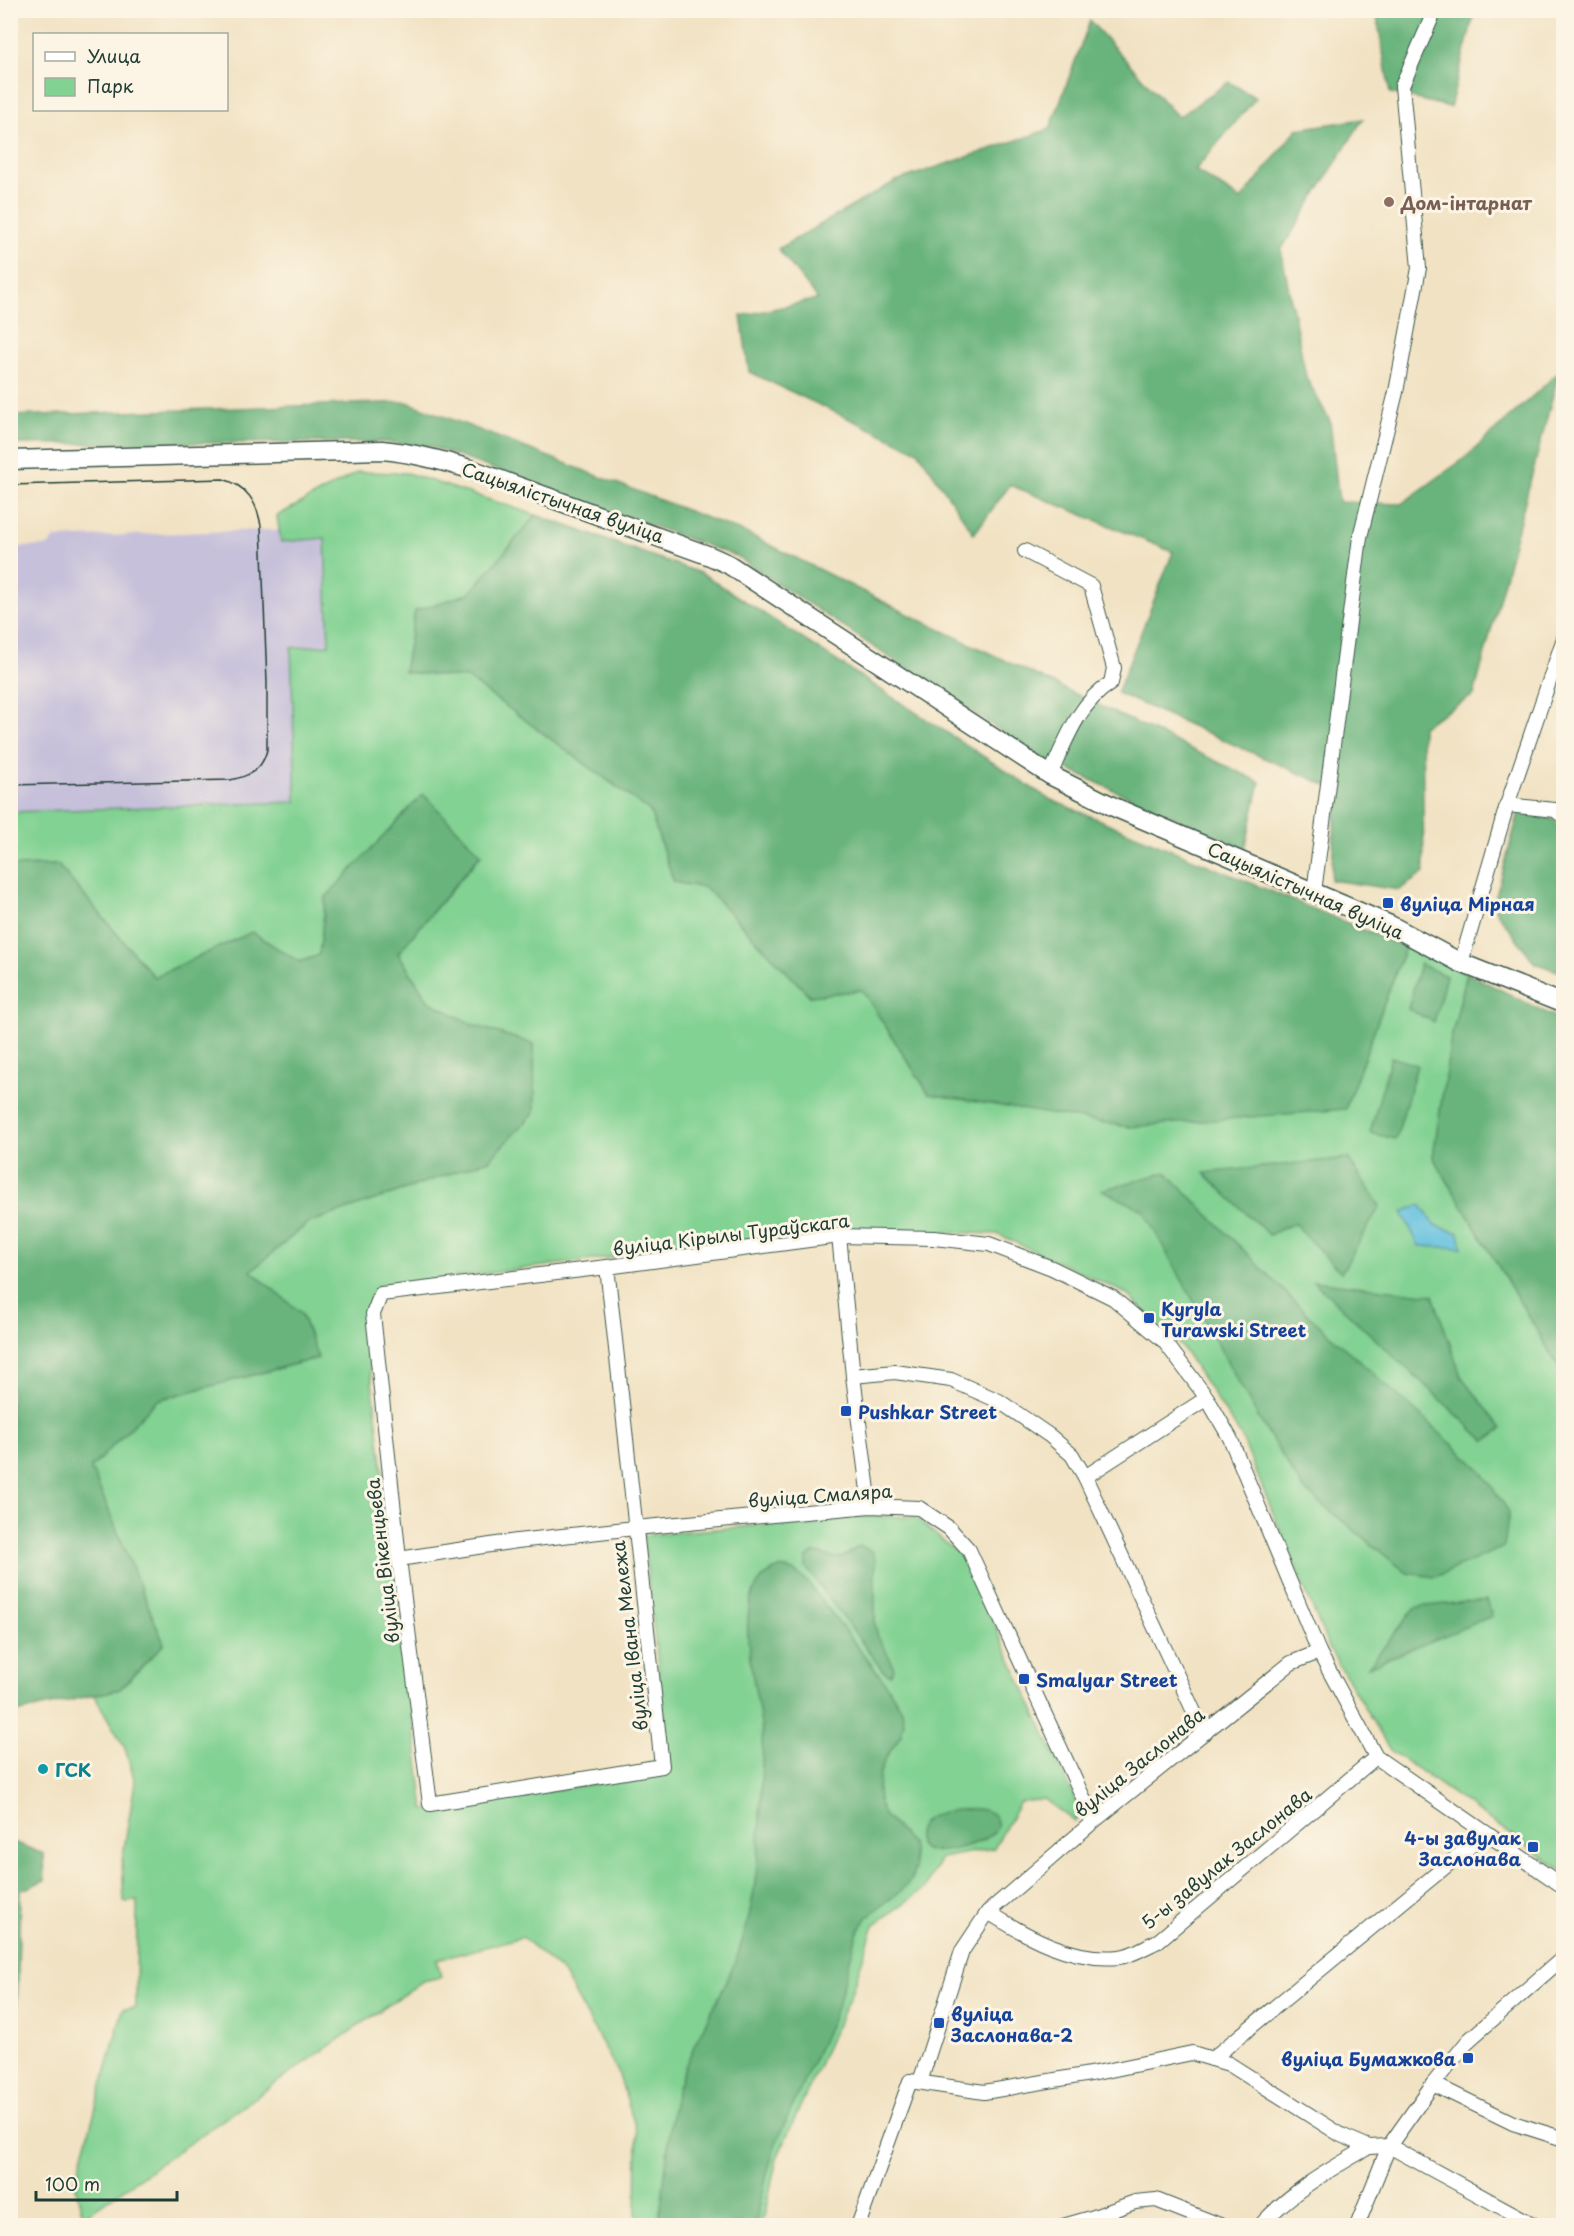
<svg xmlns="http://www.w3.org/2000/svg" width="1574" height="2236" font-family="'Playpen Sans',sans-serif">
<rect width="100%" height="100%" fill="#fcf5e5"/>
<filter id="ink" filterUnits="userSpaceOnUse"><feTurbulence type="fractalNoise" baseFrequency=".0167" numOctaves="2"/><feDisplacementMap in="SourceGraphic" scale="12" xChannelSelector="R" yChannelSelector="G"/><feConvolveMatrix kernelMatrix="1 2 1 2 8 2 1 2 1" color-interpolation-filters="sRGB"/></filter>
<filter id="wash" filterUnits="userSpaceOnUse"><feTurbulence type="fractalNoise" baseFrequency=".008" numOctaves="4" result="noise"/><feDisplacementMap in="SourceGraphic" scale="24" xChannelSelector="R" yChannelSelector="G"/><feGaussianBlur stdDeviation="1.35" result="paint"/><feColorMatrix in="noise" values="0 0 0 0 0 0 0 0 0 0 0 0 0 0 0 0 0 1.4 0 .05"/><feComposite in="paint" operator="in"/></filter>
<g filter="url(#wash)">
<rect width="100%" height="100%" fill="#f1e2c3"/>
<!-- industrial -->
<path fill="#c6c0da" d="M261,530h18l2,11 44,-3 4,107 -38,3 5,154 -285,10 -1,-265 38,-1 7,-8z"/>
<!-- green -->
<path fill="#82d293" stroke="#508864" stroke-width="1.5" d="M358,472l49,1 129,42 -66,78 -55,18 -11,61 63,6 183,133 24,71 32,6 104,108 52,-6 67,104 416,15 60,-162 62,26 -16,66 -18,118 130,217v497l-173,-121 -60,-100 -89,-214 -59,-89 -55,-53 -130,-60 -157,-5 -463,58 -13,28 60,495 246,-38 -27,-237 227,-19 45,1 49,42 118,255 -8,7 -30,-22 -24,3 -26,46 -53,10 -16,30 -51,37 -24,71 -73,162 -15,67h-126l1,-93 -19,-60 -55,-99 -41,-36 -85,23 4,17 -18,4 -340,236 -8,-34 48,-174 13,-1 1,-107 -13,1 -2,-41 13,-79 -10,-34 -31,-53 26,-6 44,-45 -73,-176 66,-68 161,-42 -17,-45 -50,-42 57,-48 181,-63 45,-115 -61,-20 -45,-24 -30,-48 83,-98 -155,41 -7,60 -21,6 -46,-30 -98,45 -96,-112 -47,1 -1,-54 286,-10 -5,-154 38,-3 -4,-107 -44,4 -4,-26z"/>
<!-- forest -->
<g fill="#69b47d" stroke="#447858" stroke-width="1.5">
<path d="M1376,11h99l-25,96 -60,-14z"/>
<path d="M1090,21l88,96 51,-35 27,16 -61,72 46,30 56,-71 66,-10 -82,131 25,127 24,44 9,81 62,2 64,-46 94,-86 -85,323 -52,31 2,147 -25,17 -68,-10 6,-90 -220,-97 56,-141 -163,-67 -36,49 -56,-83 -169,-79 -8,-56 77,-17 -40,-50 118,-68 154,-52z"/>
<path d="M407,402l341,132 170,85 342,163 -15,67 -203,-91 -306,-202 -304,-109 -51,-5 -370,2 -1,-28z"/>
<path d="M536,515l167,59 346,225 356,148 -60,162 -216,18 -200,-33 -67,-104 -52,6 -104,-108 -32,-6 -24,-71 -183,-133 -63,-6 11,-61 55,-18z"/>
<path d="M423,794l58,60 -83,99 30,48 45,24 61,19 1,68 -46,48 -181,63 -57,48 50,42 17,45 -161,42 -66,68 73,176 -44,45 -109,25v-848l47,-1 96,112 98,-45 47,30 20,-7 7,-58z"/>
<path d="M1519,812l34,7 10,10v144l-28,-10 -42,-56z"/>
<path d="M1420,964l26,12 -12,46 -26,-13z"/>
<path d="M1467,973l96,48 1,252 -6,8 5,10v83l-130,-217 18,-118z"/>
<path d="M1391,1057l26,8 -21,74 -26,-6z"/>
<path d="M1348,1158l32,48 -39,67 -47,-50 -25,12 -65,-62z"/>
<path d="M1166,1172l143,144 172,154 28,42 -5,35 -69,30 -28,-4 -104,-84 -45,-72 -115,-207 -41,-20z"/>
<path d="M1313,1281l120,14 28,81 41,53 -17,12z"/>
<path d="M860,1546l12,5 3,7v67l3,12 15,27 1,5 -4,6 -7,-4 -77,-104v-8l6,-6c11,-1 19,7 30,4 7,-2 12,-8 18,-11z"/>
<path d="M780,1568c13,1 19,6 28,15l76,98 18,29 2,12 -3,13 -16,24 -5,14 -2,18 2,15 5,10 27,28 3,24 -4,12 -9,10 -34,26 -11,18 -20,74 -61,135 -8,27 -13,55h-98c11,-43 8,-90 20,-134 13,-48 44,-90 61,-137 20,-54 22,-113 23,-170 1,-19 3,-39 0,-59 -4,-40 -37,-141 19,-157z"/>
<path d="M1487,1600l5,16 -124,51 48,-60z"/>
<path d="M979,1809c19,2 26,19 7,29 -11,7 -57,21 -66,8 -2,-3 -2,-9 -2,-13 6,-25 42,-23 61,-24z"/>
<path d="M11,1841l33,13 1,26 -25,11 -3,121 -6,8z"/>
</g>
<!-- water -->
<path fill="#61c0df" stroke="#407e8a" stroke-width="1.5" d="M1420,1205l15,20 24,8 3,15 -43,-2 -17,-34z"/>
</g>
<g filter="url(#ink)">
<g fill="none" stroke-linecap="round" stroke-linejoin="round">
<defs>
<g id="minor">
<path d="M1025,551l66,35 23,82 -3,15c-32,19 -46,59 -61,92"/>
<path d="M1507,805l48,5 9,7"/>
<path d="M1314,892l46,-355 36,-145 23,-124 -17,-182 33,-76"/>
<path d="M1461,963l46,-158 57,-167"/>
<path d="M839,1236l14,140 17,130"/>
<path d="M607,1267l55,499 -232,38 -31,-245 -26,-245 8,-20 226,-27 232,-31 95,2 55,6 63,24 61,30 51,43 43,57 23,40 89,214 57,105 188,130"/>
<path d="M853,1376l42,-4 56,8 48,21 51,35 22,19 13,22 110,237 11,18"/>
<path d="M1085,1477l122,-79"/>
<path d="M399,1559l118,-18 118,-13 235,-22 49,2 30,20 20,22 125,271"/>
<path d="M988,1912c38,24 84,50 131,45 13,-1 27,-11 39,-16l218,-184"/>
<path d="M1212,2059l274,-226"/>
<path d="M920,2082l42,-131 26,-39 106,-91 197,-158 28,-11"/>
<path d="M1433,2084l80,39 51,16"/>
<path d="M1389,2146l147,80"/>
<path d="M858,2226l52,-145 74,11 112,-19 96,-20 37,11 112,71 28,12 20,-1"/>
<path d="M1063,2226l28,-8 44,-16 21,-2 66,26"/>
<path d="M1260,2226c31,-35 69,-56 109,-79"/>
<path d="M1357,2226l32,-80 44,-62 36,-44 95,-83"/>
</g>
<path id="major" d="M10,460l372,-10c33,3 63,11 94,21l234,85 18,8 322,211 64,32 276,118 71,38 103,41"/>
</defs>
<!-- minor casing -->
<use href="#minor" stroke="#3e5649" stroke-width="16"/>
<!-- major casing -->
<use href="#major" stroke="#3e5649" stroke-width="21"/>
<!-- minor -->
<use href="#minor" stroke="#fff" stroke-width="14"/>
<!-- major -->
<use href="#major" stroke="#fff" stroke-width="18"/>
<!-- tram -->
<path stroke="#1f3d34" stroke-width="1.5" d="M10,485l213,-6c24,7 34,23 38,47l6,157v67c-5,20 -17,26 -37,30l-220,5"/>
</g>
</g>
<!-- markers -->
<circle fill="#8d6e63" stroke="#fcf5e5" stroke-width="2" cx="1389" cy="202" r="6"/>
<g fill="#1a4fb4" stroke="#fcf5e5" stroke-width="2">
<rect x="1382" y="897" width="12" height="12" rx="3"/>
<rect x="1143" y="1312" width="12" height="12" rx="3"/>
<rect x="840" y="1405" width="12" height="12" rx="3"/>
<rect x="1018" y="1673" width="12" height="12" rx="3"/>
<rect x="1527" y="1841" width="12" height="12" rx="3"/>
<rect x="933" y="2017" width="12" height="12" rx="3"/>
<rect x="1462" y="2052" width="12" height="12" rx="3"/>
</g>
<circle fill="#0f9aa8" stroke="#fcf5e5" stroke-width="2" cx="43" cy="1769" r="6"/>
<g text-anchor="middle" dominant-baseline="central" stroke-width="6" stroke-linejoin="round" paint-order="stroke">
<!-- education labels -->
<g font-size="18" font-weight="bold" fill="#785e54" stroke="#fcf5e5" text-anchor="start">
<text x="1401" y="202">Дом-інтарнат</text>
</g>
<!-- street labels -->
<g font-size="18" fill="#1f3d34" stroke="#fcf5e5">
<text transform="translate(563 502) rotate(19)">Сацыялістычная вуліца</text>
<text transform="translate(1306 890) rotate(24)">Сацыялістычная вуліца</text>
<text transform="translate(731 1234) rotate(-7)">вуліца Кірылы Тураўскага</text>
<text transform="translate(820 1495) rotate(-4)">вуліца Смаляра</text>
<text transform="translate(382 1561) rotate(-97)">вуліца Вікенцьева</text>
<text transform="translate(629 1636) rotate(-97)">вуліца Івана Мележа</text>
<text transform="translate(1139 1762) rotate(-39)">вуліца Заслонава</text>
<text transform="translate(1226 1858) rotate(-39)">5-ы завулак Заслонава</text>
</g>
<!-- transit labels -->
<g font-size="18" font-weight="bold" fill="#164399" stroke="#fcf5e5" text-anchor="start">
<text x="1400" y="903">вуліца Мірная</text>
<text x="1161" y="1308">Kyryla<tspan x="1161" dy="21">Turawski Street</tspan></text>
<text x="858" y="1411">Pushkar Street</text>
<text x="1036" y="1679">Smalyar Street</text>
<text x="1521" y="1837" text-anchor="end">4-ы завулак<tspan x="1521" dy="21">Заслонава</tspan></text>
<text x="951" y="2013">вуліца<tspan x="951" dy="21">Заслонава-2</tspan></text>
<text x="1456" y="2058" text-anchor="end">вуліца Бумажкова</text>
</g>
<!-- culture labels -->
<g font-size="18" font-weight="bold" fill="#0d838f" stroke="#fcf5e5" text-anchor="start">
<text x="55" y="1769">ГСК</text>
</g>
</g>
<!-- margin -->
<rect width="1574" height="2236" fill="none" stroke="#fcf5e5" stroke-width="36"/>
<!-- legend -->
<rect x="33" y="33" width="195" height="78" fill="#fcf5e5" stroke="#a4ab9e" stroke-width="1.5"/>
<rect x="45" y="52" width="30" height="9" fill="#ffffff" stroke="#a4ab9e" stroke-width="1.5"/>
<text x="87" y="63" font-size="18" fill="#1f3d34">Улица</text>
<rect x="45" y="78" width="30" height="18" fill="#82d293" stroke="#a4ab9e" stroke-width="1.5"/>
<text x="87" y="93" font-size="18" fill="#1f3d34">Парк</text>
<!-- scale -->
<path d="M36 2191v9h141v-9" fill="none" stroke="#1f3d34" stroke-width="3"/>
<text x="45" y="2191" font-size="18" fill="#1f3d34" stroke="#fcf5e5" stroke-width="4.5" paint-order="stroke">100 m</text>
</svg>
